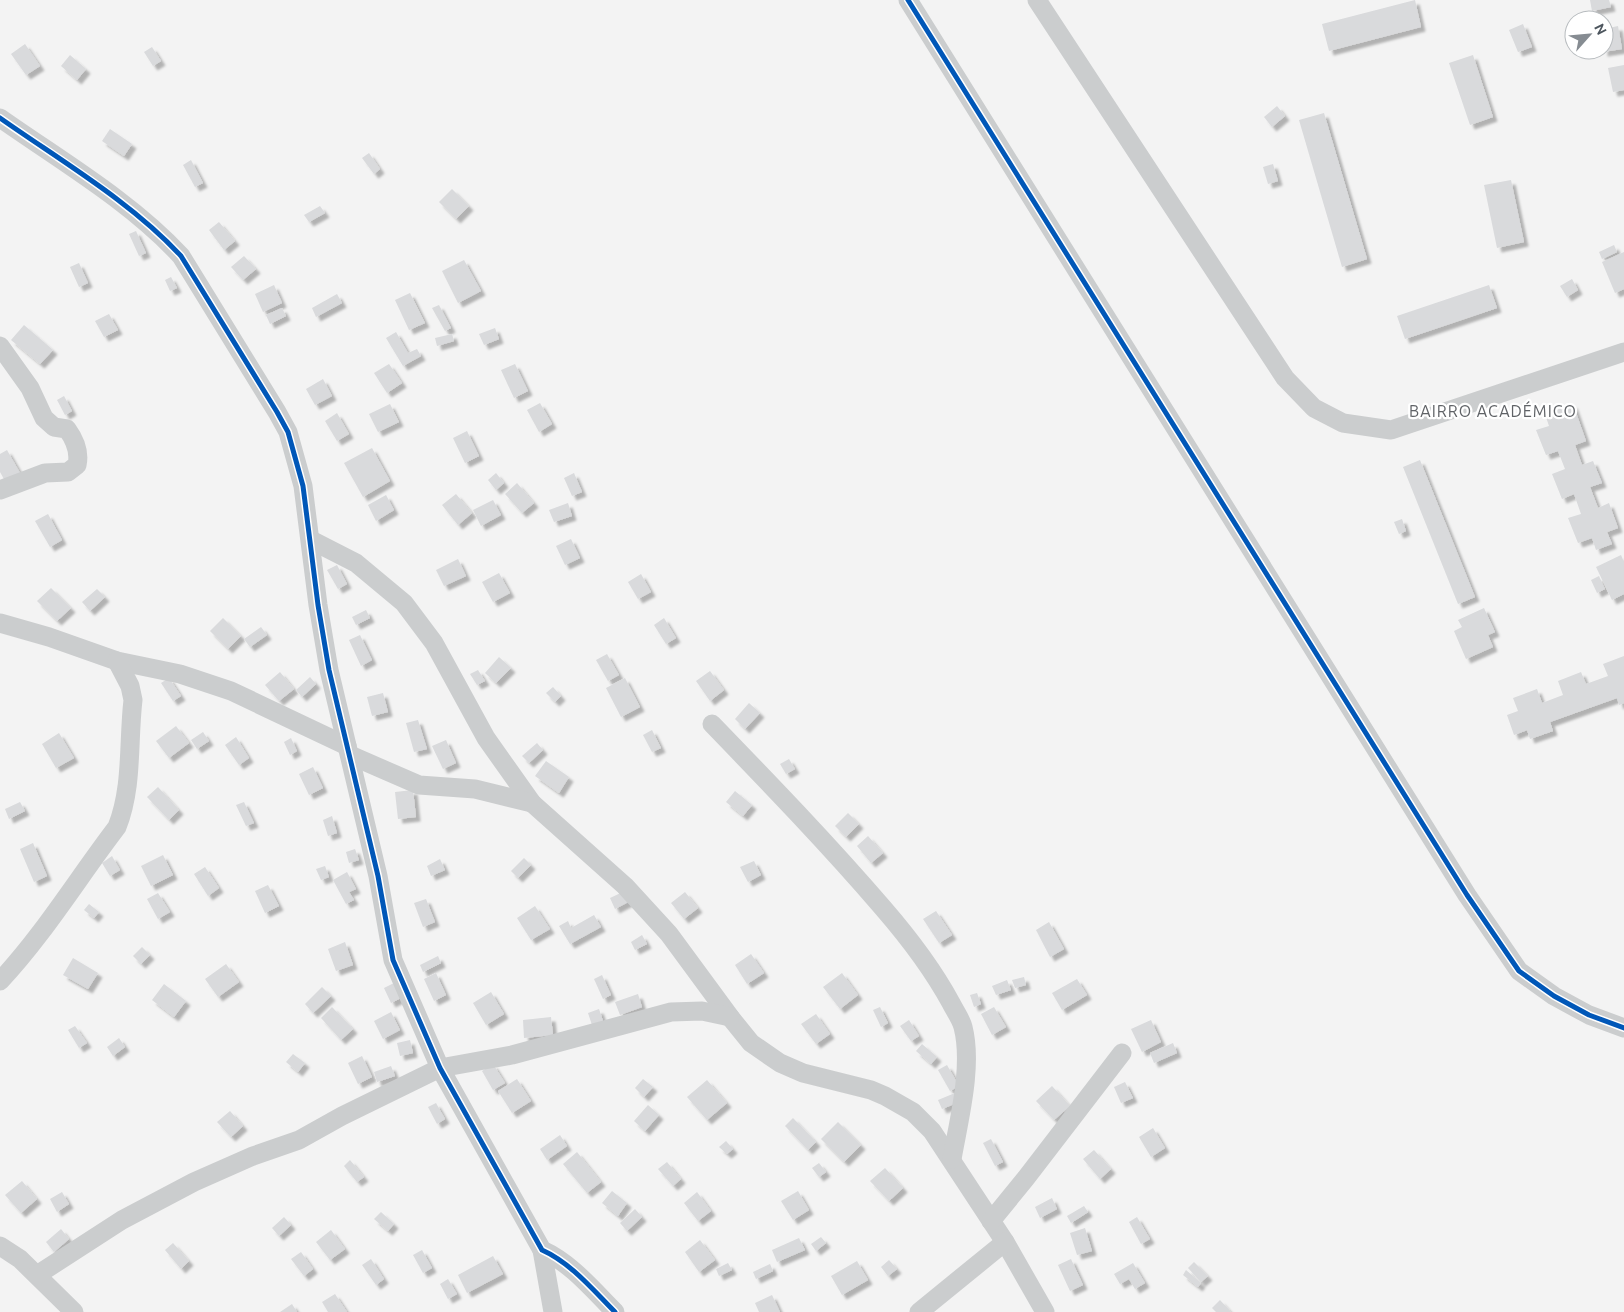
<svg xmlns="http://www.w3.org/2000/svg" width="1624" height="1312" font-family="Ubuntu,sans-serif">
<defs>
<filter id="shadow"><feDropShadow dx="4.5" dy="4.5" stdDeviation="1" flood-color="#0004"/></filter>
</defs>
<rect width="100%" height="100%" fill="#f3f3f3"/>
<!-- building -->
<g fill="#d9dadc" filter="url(#shadow)">
<path d="M1415,0l6,27 -92,24 -7,-27z"/>
<path d="M1590,0h19l2,7 -19,4z"/>
<path d="M1523,24l9,23 -14,5 -9,-22z"/>
<path d="M1618,26l4,23 -19,3 1,-23z"/>
<path d="M25,44l15,22 -14,9 -15,-21z"/>
<path d="M152,47l9,14 -8,5 -9,-14z"/>
<path d="M70,55l16,14 -9,11 -16,-14z"/>
<path d="M1473,55l20,62 -23,8 -21,-62z"/>
<path d="M1624,65v25l-11,2 -5,-24z"/>
<path d="M1277,106l8,10 -13,11 -8,-10z"/>
<path d="M1324,113l43,146 -25,8 -43,-147z"/>
<path d="M110,129l22,15 -8,12 -22,-15z"/>
<path d="M369,153l11,16 -6,5 -12,-16z"/>
<path d="M191,160l12,23 -8,4 -12,-22z"/>
<path d="M1273,164l5,17 -10,3 -5,-17z"/>
<path d="M1511,180l13,62 -27,6 -13,-63z"/>
<path d="M452,189l17,17 -13,13 -17,-17z"/>
<path d="M320,206l5,7 -16,9 -5,-7z"/>
<path d="M219,222l16,19 -11,9 -15,-20z"/>
<path d="M136,231l10,22 -7,3 -10,-22z"/>
<path d="M1614,245l3,7 -15,7 -3,-7z"/>
<path d="M1624,252v37l-9,4 -13,-31z"/>
<path d="M244,256l12,13 -13,11 -12,-13z"/>
<path d="M464,260l17,31 -23,12 -16,-32z"/>
<path d="M79,263l9,20 -9,4 -9,-20z"/>
<path d="M171,277l6,11 -7,3 -5,-11z"/>
<path d="M1572,279l6,11 -11,7 -7,-11z"/>
<path d="M274,285l8,18 -19,9 -8,-18z"/>
<path d="M1489,285l8,23 -92,31 -8,-23z"/>
<path d="M410,293l15,30 -16,7 -14,-30z"/>
<path d="M337,294l5,9 -26,14 -4,-9z"/>
<path d="M439,305l12,23 -6,3 -13,-23z"/>
<path d="M282,308l4,8 -16,8 -4,-9z"/>
<path d="M109,314l9,16 -14,7 -9,-16z"/>
<path d="M24,325l29,25 -13,14 -29,-24z"/>
<path d="M495,328l4,11 -15,6 -5,-11z"/>
<path d="M396,332l12,21 9,-4 4,7 -18,10 -17,-28z"/>
<path d="M452,334l2,7 -17,5 -2,-8z"/>
<path d="M389,364l13,19 -15,10 -13,-20z"/>
<path d="M515,364l13,27 -14,7 -13,-28z"/>
<path d="M323,379l9,17 -17,9 -9,-16z"/>
<path d="M64,396l8,15 -7,4 -8,-15z"/>
<path d="M540,403l12,21 -13,8 -12,-22z"/>
<path d="M390,404l9,18 -21,10 -9,-18z"/>
<path d="M1573,404l13,37 -11,4 7,20 11,-4 9,22 -12,4 8,21 11,-5 9,25 -11,4 5,12 -16,6 -4,-12 -14,5 -10,-25 13,-4 -7,-20 -12,5 -10,-25 13,-5 -7,-18 -12,4 -10,-25 13,-4 -4,-12z"/>
<path d="M337,413l12,21 -12,7 -12,-20z"/>
<path d="M467,431l12,25 -14,7 -12,-25z"/>
<path d="M372,448l18,33 -27,16 -19,-34z"/>
<path d="M7,450l13,23 -15,8 -5,-9v-18z"/>
<path d="M1420,460l55,137 -17,7 -55,-137z"/>
<path d="M496,473l8,10 -8,7 -8,-10z"/>
<path d="M574,473l8,19 -10,4 -8,-18z"/>
<path d="M517,483l17,20 -12,10 -17,-19z"/>
<path d="M456,494l16,19 -14,12 -16,-20z"/>
<path d="M386,495l8,15 -18,11 -8,-16z"/>
<path d="M493,500l8,15 -20,11 -8,-16z"/>
<path d="M568,503l4,13 -18,6 -5,-12z"/>
<path d="M48,514l14,26 -12,7 -15,-26z"/>
<path d="M1402,519l4,12 -7,3 -5,-12z"/>
<path d="M571,539l9,19 -15,7 -9,-19z"/>
<path d="M1621,555l3,7v32l-12,6 -16,-33z"/>
<path d="M458,559l8,17 -22,10 -8,-16z"/>
<path d="M337,565l10,19 -9,5 -11,-19z"/>
<path d="M499,573l11,20 -17,9 -11,-20z"/>
<path d="M641,574l10,18 -13,7 -10,-17z"/>
<path d="M1599,576l6,13 -8,4 -6,-13z"/>
<path d="M51,588l20,20 -14,13 -20,-20z"/>
<path d="M97,589l8,8 -15,14 -8,-9z"/>
<path d="M1484,608l11,24 -7,3 5,12 -27,12 -12,-28 8,-4 -4,-7z"/>
<path d="M366,610l4,8 -14,7 -4,-8z"/>
<path d="M223,618l18,18 -13,13 -18,-18z"/>
<path d="M664,618l12,20 -10,6 -12,-19z"/>
<path d="M261,627l6,8 -17,12 -6,-8z"/>
<path d="M360,635l12,25 -11,6 -12,-26z"/>
<path d="M607,654l12,21 -11,6 -12,-21z"/>
<path d="M1624,656v47l-5,2 -2,-7 -67,24 3,9 -23,8 -3,-9 -13,5 -7,-20 11,-4 -5,-13 24,-9 5,14 21,-8 -5,-14 23,-9 5,12 22,-8 -5,-12z"/>
<path d="M499,657l12,11 -15,15 -11,-10z"/>
<path d="M478,670l7,11 -8,4 -7,-11z"/>
<path d="M710,671l14,19 -14,11 -14,-20z"/>
<path d="M280,672l14,17 -15,12 -14,-16z"/>
<path d="M310,677l6,7 -14,13 -6,-7z"/>
<path d="M169,678l12,18 -8,5 -12,-18z"/>
<path d="M625,678l15,29 -19,10 -15,-29z"/>
<path d="M553,687l8,9 -6,6 -9,-9z"/>
<path d="M383,693l5,19 -16,4 -5,-19z"/>
<path d="M749,703l11,10 -15,16 -10,-10z"/>
<path d="M418,720l9,29 -13,3 -8,-29z"/>
<path d="M176,726l13,17 -20,15 -13,-17z"/>
<path d="M652,730l9,18 -9,4 -9,-17z"/>
<path d="M203,732l6,9 -12,8 -6,-9z"/>
<path d="M59,733l15,25 -18,10 -14,-24z"/>
<path d="M236,737l13,21 -10,7 -14,-20z"/>
<path d="M291,738l6,13 -7,4 -6,-13z"/>
<path d="M446,740l10,23 -13,6 -11,-23z"/>
<path d="M537,743l6,7 -14,13 -7,-7z"/>
<path d="M789,759l6,10 -9,5 -6,-10z"/>
<path d="M546,761l23,16 -10,16 -24,-17z"/>
<path d="M313,767l10,21 -14,7 -10,-21z"/>
<path d="M158,787l21,23 -10,10 -22,-23z"/>
<path d="M413,790l3,27 -18,2 -3,-27z"/>
<path d="M735,791l17,14 -9,11 -17,-14z"/>
<path d="M20,802l5,9 -16,8 -4,-10z"/>
<path d="M244,802l10,21 -8,3 -10,-21z"/>
<path d="M848,813l11,11 -13,13 -11,-11z"/>
<path d="M332,816l5,17 -9,3 -5,-16z"/>
<path d="M868,836l15,17 -12,10 -14,-17z"/>
<path d="M33,843l14,33 -13,6 -14,-33z"/>
<path d="M355,849l4,11 -10,3 -3,-11z"/>
<path d="M163,855l10,20 -22,11 -10,-20z"/>
<path d="M112,856l8,14 -10,6 -8,-13z"/>
<path d="M524,858l7,7 -13,13 -7,-7z"/>
<path d="M440,859l5,11 -14,6 -4,-10z"/>
<path d="M754,861l7,14 -13,7 -8,-15z"/>
<path d="M325,866l4,11 -8,3 -5,-11z"/>
<path d="M205,867l14,21 -11,8 -14,-22z"/>
<path d="M347,872l9,17 -7,3 5,8 -8,4 -13,-24z"/>
<path d="M268,885l11,21 -14,7 -10,-22z"/>
<path d="M627,890l5,10 -17,9 -5,-11z"/>
<path d="M685,892l13,16 -14,11 -13,-16z"/>
<path d="M158,893l12,19 -12,7 -11,-20z"/>
<path d="M426,899l9,23 -12,5 -9,-24z"/>
<path d="M89,904l10,8 -5,6 -10,-8z"/>
<path d="M535,906l15,23 -19,11 -14,-22z"/>
<path d="M936,911l16,24 -13,8 -16,-24z"/>
<path d="M594,915l7,12 -31,17 -11,-18 9,-5 3,7z"/>
<path d="M1049,922l15,27 -14,8 -14,-27z"/>
<path d="M642,935l5,9 -12,6 -4,-8z"/>
<path d="M345,942l8,23 -17,6 -8,-22z"/>
<path d="M142,947l8,8 -9,9 -8,-8z"/>
<path d="M751,954l13,19 -17,11 -12,-19z"/>
<path d="M438,956l3,7 -18,9 -3,-7z"/>
<path d="M73,958l25,15 -10,16 -25,-14z"/>
<path d="M226,964l13,18 -21,15 -13,-18z"/>
<path d="M436,973l10,22 -12,6 -10,-22z"/>
<path d="M842,973l16,22 -18,14 -17,-22z"/>
<path d="M602,975l9,20 -8,4 -9,-20z"/>
<path d="M1024,977l2,8 -11,3 -3,-8z"/>
<path d="M1077,979l10,16 -25,15 -10,-17z"/>
<path d="M1007,980l4,10 -15,5 -4,-9z"/>
<path d="M394,983l7,15 -10,5 -7,-15z"/>
<path d="M164,984l22,17 -12,16 -22,-17z"/>
<path d="M322,987l9,9 -18,17 -8,-9z"/>
<path d="M491,992l13,22 -18,11 -13,-22z"/>
<path d="M977,993l4,11 -7,3 -4,-12z"/>
<path d="M638,994l4,13 -22,8 -5,-13z"/>
<path d="M332,1007l21,22 -12,11 -20,-22z"/>
<path d="M880,1007l8,16 -7,4 -8,-17z"/>
<path d="M994,1007l12,20 -14,8 -11,-21z"/>
<path d="M599,1009l4,12 -11,4 -4,-12z"/>
<path d="M391,1012l9,18 -17,9 -9,-18z"/>
<path d="M816,1014l14,20 -14,10 -15,-20z"/>
<path d="M551,1017l2,18 -29,3 -1,-18z"/>
<path d="M909,1020l10,16 -8,5 -11,-15z"/>
<path d="M1151,1020l10,22 -19,10 -11,-23z"/>
<path d="M75,1026l12,17 -8,5 -11,-18z"/>
<path d="M119,1038l6,9 -12,9 -6,-9z"/>
<path d="M410,1040l3,13 -13,3 -3,-13z"/>
<path d="M1173,1043l4,10 -23,10 -4,-10z"/>
<path d="M922,1044l15,13 -6,7 -15,-13z"/>
<path d="M293,1054l12,9 -7,9 -12,-10z"/>
<path d="M362,1056l10,21 -14,7 -10,-21z"/>
<path d="M493,1064l12,19 -12,7 -11,-19z"/>
<path d="M947,1065l12,21 -9,5 -12,-21z"/>
<path d="M391,1066l4,10 -18,6 -3,-10z"/>
<path d="M517,1079l14,22 -19,12 -14,-22z"/>
<path d="M643,1079l10,8 -9,10 -9,-9z"/>
<path d="M707,1080l20,23 -20,17 -20,-23z"/>
<path d="M1125,1082l8,16 -12,5 -7,-16z"/>
<path d="M1052,1086l18,20 -16,14 -18,-19z"/>
<path d="M955,1093l4,9 -17,7 -4,-9z"/>
<path d="M436,1103l9,16 -8,5 -9,-17z"/>
<path d="M648,1105l11,10 -14,16 -11,-10z"/>
<path d="M230,1111l13,15 -12,11 -14,-15z"/>
<path d="M793,1118l23,24 -8,8 -23,-24z"/>
<path d="M838,1122l23,23 -17,17 -23,-23z"/>
<path d="M1153,1128l12,20 -14,9 -12,-20z"/>
<path d="M560,1135l7,11 -20,14 -7,-11z"/>
<path d="M991,1139l12,23 -8,4 -12,-23z"/>
<path d="M726,1141l7,8 -6,5 -8,-7z"/>
<path d="M1094,1150l17,19 -11,10 -17,-20z"/>
<path d="M577,1152l24,30 -14,11 -24,-29z"/>
<path d="M350,1160l14,17 -7,5 -13,-16z"/>
<path d="M667,1162l14,17 -8,7 -15,-17z"/>
<path d="M819,1163l7,9 -7,5 -7,-9z"/>
<path d="M885,1168l18,20 -14,13 -19,-20z"/>
<path d="M22,1181l15,18 -16,14 -16,-18z"/>
<path d="M612,1191l15,12 -9,13 -16,-13z"/>
<path d="M798,1191l11,19 -16,10 -12,-19z"/>
<path d="M62,1192l7,12 -12,8 -7,-13z"/>
<path d="M697,1192l14,19 -13,10 -14,-18z"/>
<path d="M1052,1198l5,11 -17,9 -5,-11z"/>
<path d="M1084,1206l4,6 -17,11 -4,-7z"/>
<path d="M635,1209l7,8 -15,14 -7,-8z"/>
<path d="M381,1212l13,12 -6,7 -14,-12z"/>
<path d="M284,1217l7,8 -12,11 -7,-8z"/>
<path d="M1137,1217l13,22 -9,5 -12,-22z"/>
<path d="M1085,1228l7,23 -15,4 -7,-22z"/>
<path d="M61,1229l8,10 -15,13 -8,-10z"/>
<path d="M331,1230l14,19 -15,11 -14,-18z"/>
<path d="M821,1237l5,6 -10,8 -5,-7z"/>
<path d="M799,1238l6,12 -28,12 -5,-12z"/>
<path d="M700,1240l15,20 -16,12 -14,-20z"/>
<path d="M173,1243l16,18 -8,8 -16,-19z"/>
<path d="M422,1250l10,18 -9,5 -10,-18z"/>
<path d="M301,1252l12,17 -9,7 -13,-17z"/>
<path d="M493,1256l10,18 -36,19 -9,-18z"/>
<path d="M371,1259l13,20 -8,6 -14,-20z"/>
<path d="M1071,1259l12,26 -13,6 -12,-26z"/>
<path d="M889,1260l8,9 -9,7 -7,-9z"/>
<path d="M857,1261l11,19 -26,15 -11,-19z"/>
<path d="M1194,1262l14,14 -7,6 -13,-14z"/>
<path d="M728,1263l4,7 -13,6 -3,-7z"/>
<path d="M1133,1263l12,20 -10,6 -6,-10 -9,5 -6,-10z"/>
<path d="M770,1264l3,7 -17,8 -3,-7z"/>
<path d="M1186,1270l15,13 -3,4 -15,-12z"/>
<path d="M448,1279l9,15 -9,5 -8,-15z"/>
<path d="M335,1294l12,18h-19l-6,-10z"/>
<path d="M772,1295l8,17h-21l-4,-9z"/>
<path d="M1220,1300l11,12h-15l-4,-4z"/>
<path d="M292,1304l5,8h-17z"/>
</g>
<g fill="none" stroke-linecap="round" stroke-linejoin="round">
<!-- minor -->
<g stroke="#cbcdce" stroke-width="19">
<path d="M908,0l559,895 52,76 35,25 35,19 35,13"/>
<path d="M1037,0l248,378 29,30 29,15 48,7 233,-78"/>
<path d="M0,118c61,43 130,83 181,138l96,156 11,20 15,54 15,119 11,65 49,206 15,84 47,108 102,182c29,13 51,40 73,62"/>
<path d="M0,346l30,42 14,30 10,9 13,2c8,11 13,23 10,36l-9,7 -23,1 -45,17"/>
<path d="M311,540l45,23 48,40 30,40 52,95 46,65 93,83 44,48 61,83 21,26 29,20 23,10 68,17 14,6 28,16 19,19 73,111 40,70"/>
<path d="M0,623l49,14 68,24 63,13 51,17 116,55"/>
<path d="M712,724c58,60 116,120 171,184 26,30 49,60 68,95 4,8 10,16 12,24 10,39 -4,92 -11,132"/>
<path d="M350,755l69,30 56,4 57,14"/>
<path d="M0,981c44,-47 78,-103 117,-154 16,-40 11,-85 16,-127l-3,-14 -13,-25"/>
<path d="M991,1221l35,-43 96,-125"/>
<path d="M0,1246l20,13 54,53"/>
<path d="M542,1250l11,62"/>
<path d="M37,1275l85,-55 72,-38 59,-26 46,-16 43,-24 98,-48 72,-13 159,-43 31,-1 28,6"/>
<path d="M919,1312l86,-70"/>
</g>
<defs>
<g id="cycleway">
<path d="M908,0l559,895 52,76 35,25 35,19 35,13"/>
<path d="M0,118c61,43 130,83 181,138l96,156 11,20 15,54 15,119 11,65 49,206 15,84 47,108 102,182c29,13 51,40 73,62"/>
</g>
</defs>
<!-- cycleway casing -->
<use href="#cycleway" stroke="#fff" stroke-width="8"/>
<!-- cycleway -->
<use href="#cycleway" stroke="#0057b8" stroke-width="5"/>
</g>
<g text-anchor="middle" dominant-baseline="central" stroke-width="4.5" stroke-linejoin="round" paint-order="stroke">
<!-- neighbourhood labels -->
<g font-size="16" letter-spacing="1" fill="#5f6266" stroke="#fff">
<text x="1493" y="411">BAIRRO ACADÉMICO</text>
</g>
</g>
<!-- north arrow -->
<g transform="translate(1589 35) rotate(63)"><circle r="24" fill="#ffffff" stroke="#b7bbbe"/>
<path d="M0-4L9 19L0 12L-9 19Z" fill="#868c92"/>
<text y="-8" font-size="14" font-weight="bold" text-anchor="middle" fill="#4c555d">N</text>
</g>
</svg>
